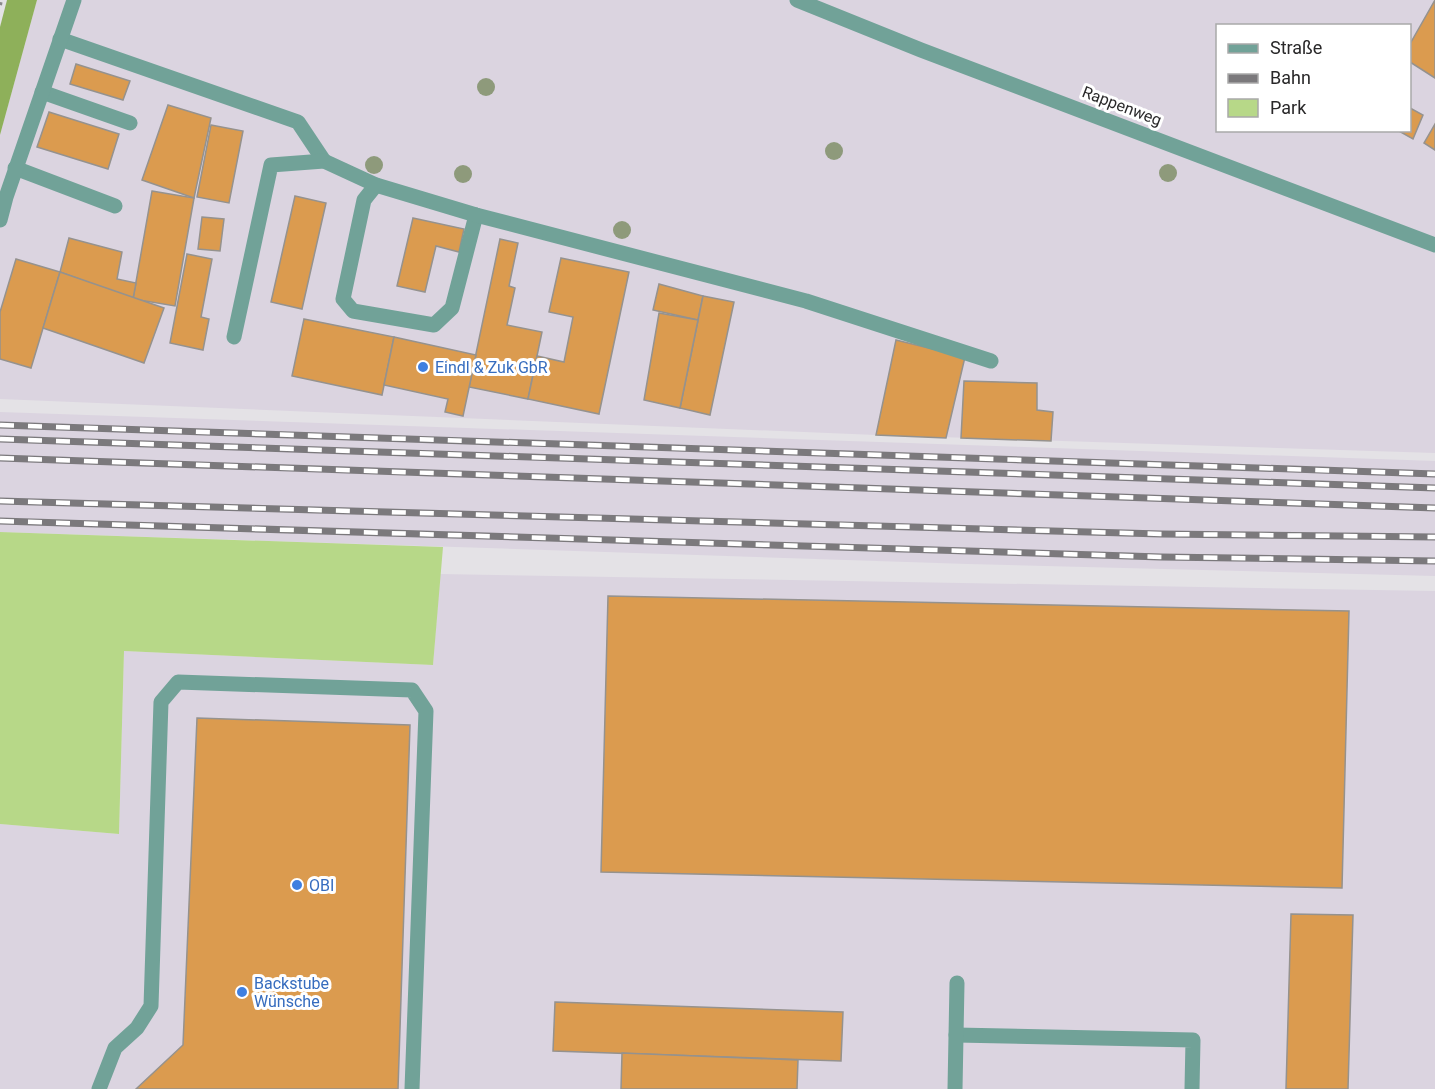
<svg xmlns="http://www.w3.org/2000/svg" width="1435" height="1089" font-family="Roboto,sans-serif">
<rect width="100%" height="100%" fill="#e4e2e6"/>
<!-- built -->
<g fill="#dbd4e0" fill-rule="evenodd">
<path d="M37,0h1398v453l-559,-18 -876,-36v-264zM1218,26h192v104h-192z"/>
<path d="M0,412l1435,49v115l-467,-12 -968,-32z"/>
<path d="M440,574l995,17v498h-1435v-265l119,10 5,-183 309,14z"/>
</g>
<!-- green -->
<path fill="#b7d888" d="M0,532l443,15 -10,118 -309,-14 -5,183 -119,-10z"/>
<!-- forest -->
<path fill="#8eb05a" d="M7,0h30l-37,135v-108z"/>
<!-- building -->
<g fill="#db9b4f" stroke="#95928e" stroke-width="1.5">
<path d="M1435,0v78l-25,-16v-18z"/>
<path d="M76,64l54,17 -7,19 -53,-16z"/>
<path d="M168,105l43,13 -17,80 -52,-18z"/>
<path d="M1410,108l13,7 -10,24 -16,-9h13z"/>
<path d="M49,112l70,22 -11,35 -71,-22z"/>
<path d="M1435,124v26l-11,-7z"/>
<path d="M211,125l32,6 -14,72 -32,-6z"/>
<path d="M152,191l42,7 -19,108 -42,-7z"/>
<path d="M295,196l31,7 -24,106 -31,-7z"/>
<path d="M202,217l22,2 -4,32 -22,-2z"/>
<path d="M413,218l51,11 -5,23 -23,-6 -11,46 -28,-6z"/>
<path d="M69,238l53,14 -5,27 19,4 -3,16 -73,-27z"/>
<path d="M500,239l18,4 -9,43 6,2 -8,37 35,7 -14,67 -59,-12z"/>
<path d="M187,254l25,5 -11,58 8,2 -6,31 -33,-7z"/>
<path d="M561,258l68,14 -30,142 -71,-15 9,-43 27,6 9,-45 -24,-5z"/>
<path d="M16,259l44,13 -29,96 -31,-9v-47z"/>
<path d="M60,272l104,36 -20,55 -101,-35z"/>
<path d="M659,284l44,12 -5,24 -45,-10z"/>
<path d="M703,296l31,6 -24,113 -30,-7z"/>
<path d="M659,313l39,7 -18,88 -36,-8z"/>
<path d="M304,319l90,18 -12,58 -90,-19z"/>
<path d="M394,337l82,18 -13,61 -18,-4 3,-13 -64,-14z"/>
<path d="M896,340l69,17 -19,81 -70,-3z"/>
<path d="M964,381l73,2v27l16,2 -2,29 -90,-3z"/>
<path d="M608,596l741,15 -7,277 -741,-16z"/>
<path d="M197,718l213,7 -12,364h-262l47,-44z"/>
<path d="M1291,914l62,1 -5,174h-62z"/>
<path d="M555,1002l288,10 -2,49 -288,-10z"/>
<path d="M622,1053l176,7 -1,29h-176z"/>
</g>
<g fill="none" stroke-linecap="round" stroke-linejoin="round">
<!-- path -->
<path stroke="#8a888b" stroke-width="4" stroke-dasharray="3 3" stroke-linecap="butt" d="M0,5l1,-5"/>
<!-- minor -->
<g stroke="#71a298" stroke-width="15">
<path d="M797,0l124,50 514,195"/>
<path d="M60,39l238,83 26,39"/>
<path d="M42,92l88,31"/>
<path d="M15,168l100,38"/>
<path d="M376,185l-12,15 -21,99 10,12 81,14 18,-17 24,-93"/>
<path d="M0,220l6,-23 68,-197"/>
<path d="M234,337l37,-172 53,-4 52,24 100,30 330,86 185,60"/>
<path d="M956,1035l237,5 -1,49"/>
<path d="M99,1089l16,-41 22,-20 14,-22 10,-304 17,-20 234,8 14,21 -14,378"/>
<path d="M955,1089l2,-106"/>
</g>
<defs>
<g id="rail">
<path d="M0,425l1435,49"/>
<path d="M0,439l1435,49"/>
<path d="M0,458l1435,50"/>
<path d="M0,501l1161,33 274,3"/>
<path d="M0,521l1161,36 274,4"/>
</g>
</defs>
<!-- rail casing -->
<use href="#rail" stroke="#7b797c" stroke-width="7"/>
<!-- rail -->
<use href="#rail" stroke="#fff" stroke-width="4.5" stroke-dasharray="14" stroke-linecap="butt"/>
</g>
<!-- trees -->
<g fill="#8e9a7b">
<circle cx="486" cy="87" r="9"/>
<circle cx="834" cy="151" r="9"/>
<circle cx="374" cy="165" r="9"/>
<circle cx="1168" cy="173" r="9"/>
<circle cx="463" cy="174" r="9"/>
<circle cx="622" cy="230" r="9"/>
</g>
<!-- markers -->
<g fill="#3f7fe0" stroke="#fff" stroke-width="2">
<circle cx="423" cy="367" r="6"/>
<circle cx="297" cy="885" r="6"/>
<circle cx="242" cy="992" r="6"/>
</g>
<g text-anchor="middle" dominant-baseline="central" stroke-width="6" stroke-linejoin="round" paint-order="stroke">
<!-- street labels -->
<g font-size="16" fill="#292829" stroke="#fff">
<text transform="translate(1122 106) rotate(21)">Rappenweg</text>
</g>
<!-- shop labels -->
<g font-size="16" fill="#366cbe" stroke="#fff" text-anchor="start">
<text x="435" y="367">Eindl &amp; Zuk GbR</text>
<text x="309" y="885">OBI</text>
<text x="254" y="983">Backstube<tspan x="254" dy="18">Wünsche</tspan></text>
</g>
</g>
<!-- legend -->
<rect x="1216" y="24" width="195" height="108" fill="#ffffff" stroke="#a9a9a9" stroke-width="1.5"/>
<rect x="1228" y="44" width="30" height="9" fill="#71a298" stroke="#a9a9a9" stroke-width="1.5"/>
<text x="1270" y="54" font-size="18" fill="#292829">Straße</text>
<rect x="1228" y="74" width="30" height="9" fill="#7b797c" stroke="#a9a9a9" stroke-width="1.5"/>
<text x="1270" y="84" font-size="18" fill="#292829">Bahn</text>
<rect x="1228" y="99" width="30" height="18" fill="#b7d888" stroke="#a9a9a9" stroke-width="1.5"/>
<text x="1270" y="114" font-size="18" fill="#292829">Park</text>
</svg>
